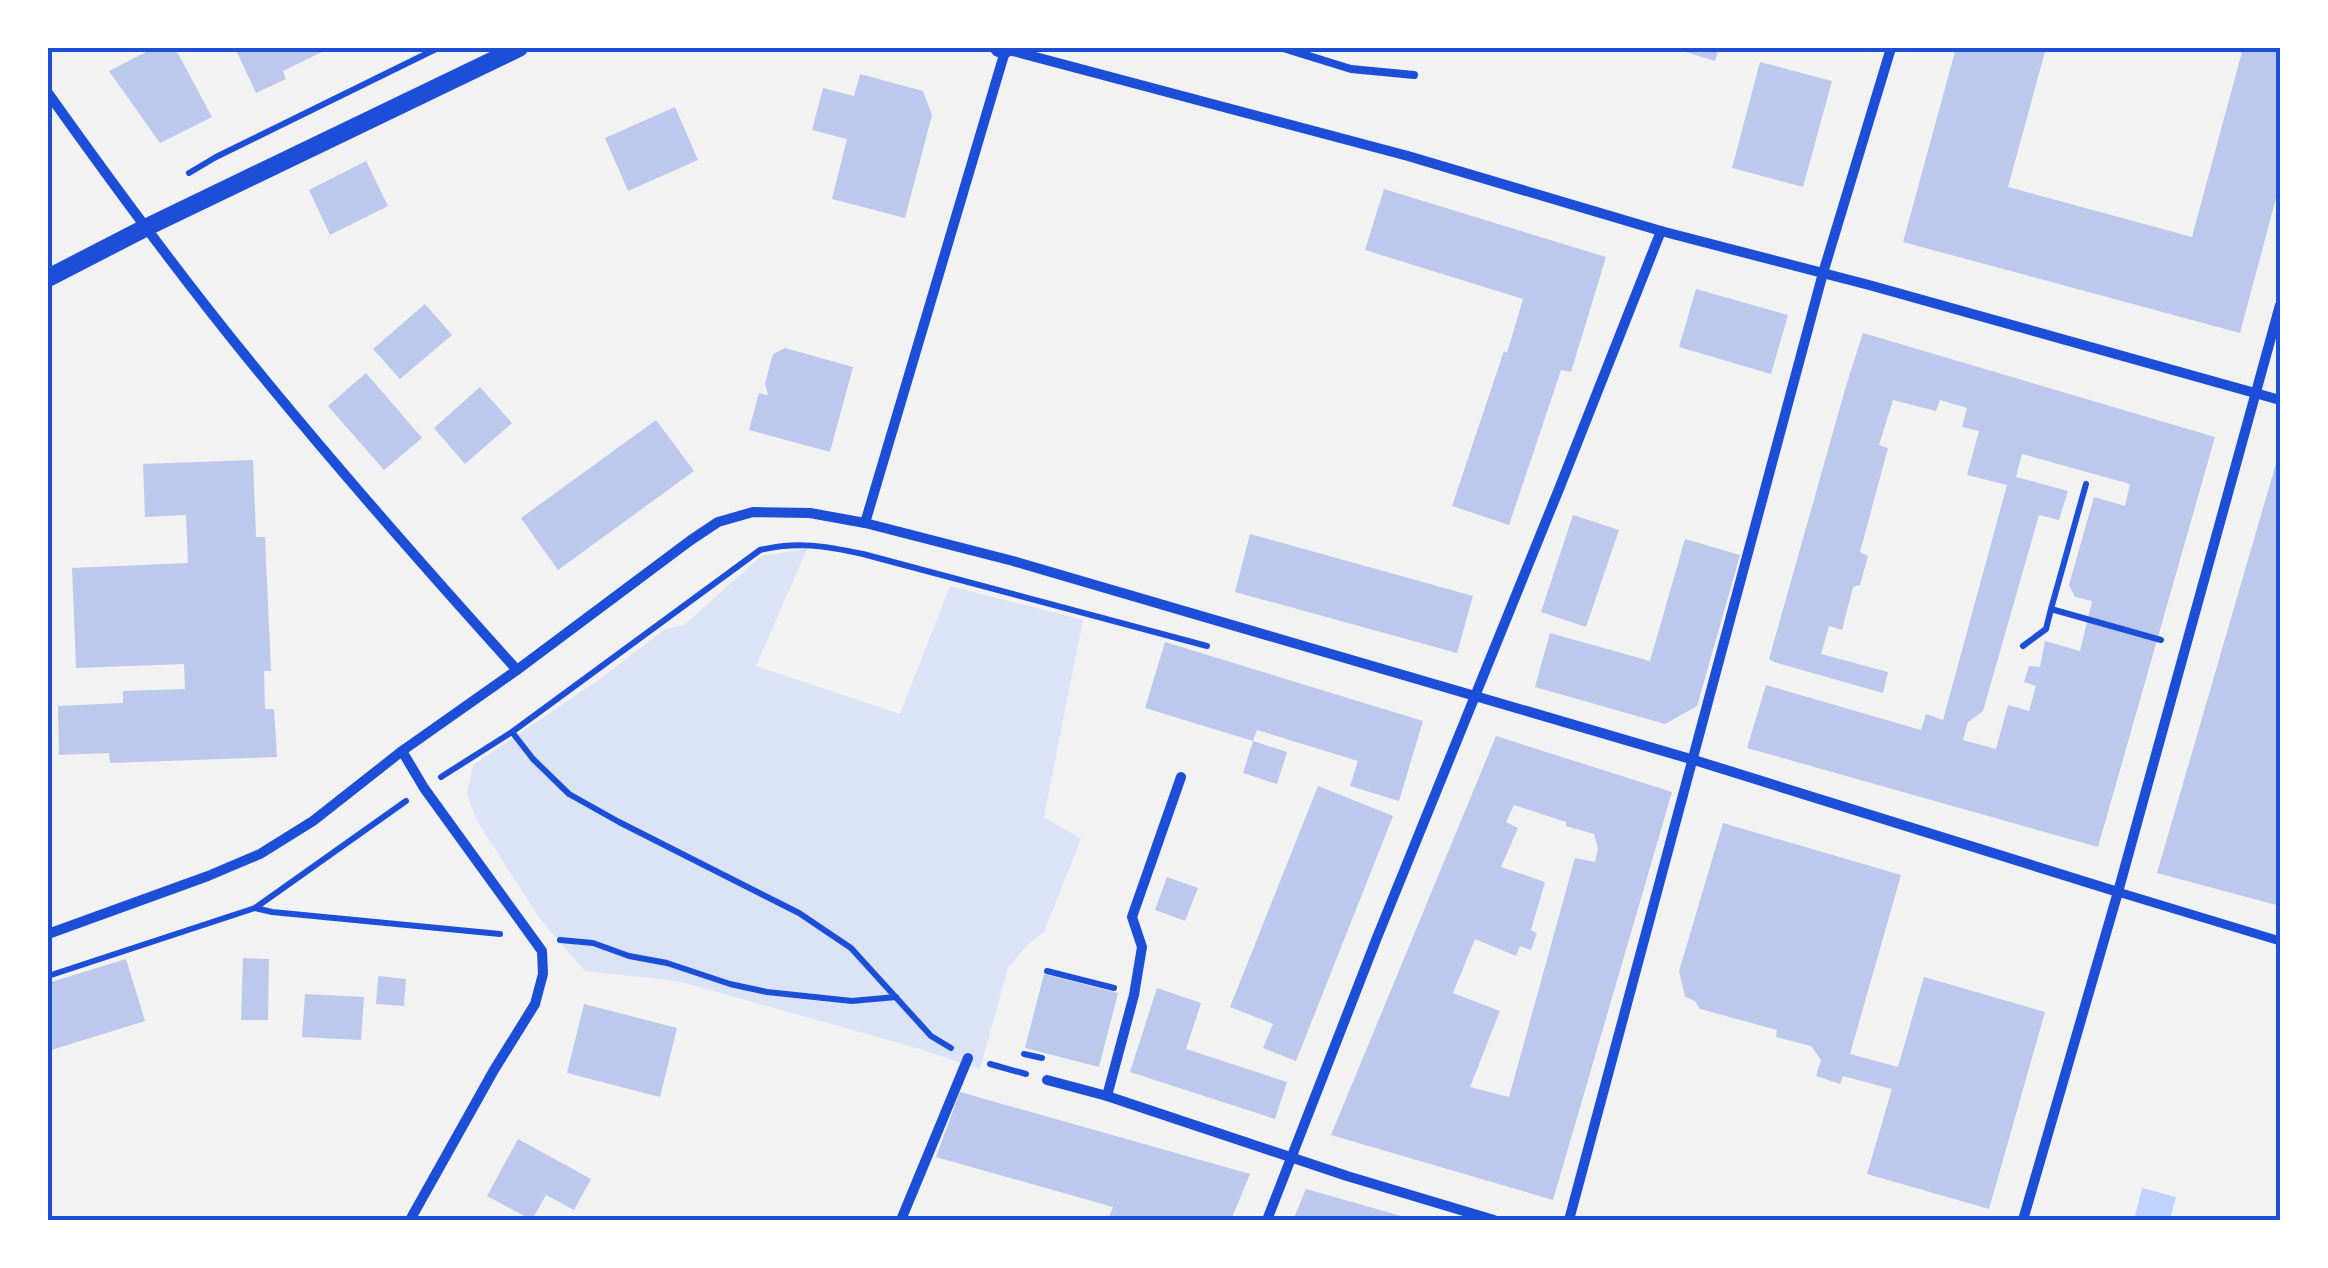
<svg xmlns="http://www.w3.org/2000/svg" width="2328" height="1268" font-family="'Golos Text',sans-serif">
<rect width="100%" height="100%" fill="#f2f2f2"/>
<!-- green -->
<path fill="#dbe4f7" d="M807,549l-51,117 144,48 50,-128 133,34 -39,197 37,22 -37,93 -17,13 -19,23 -28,101 -67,-22 -235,-66 -93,-10 -45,-52 -63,-98 -10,-27 6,-29 127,-86 65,-50 19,-4 77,-69z"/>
<!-- water -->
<path fill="#bfd3fe" d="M2142,1188l34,9 -6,23h-36z"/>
<!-- building -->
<g fill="#bdc9ec" fill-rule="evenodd">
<path d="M154,48h21l37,69 -52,26 -51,-72z"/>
<path d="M235,48h88l1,3 -41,20 3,8 -30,14z"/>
<path d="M1673,48h46l-4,13z"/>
<path d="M1956,48h90l-38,139 184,50 51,-189h37v135l-40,150 -337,-91z"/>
<path d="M1760,62l72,19 -29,106 -71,-19z"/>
<path d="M860,74l63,17 9,24 -27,103 -73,-19 15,-60 -35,-9 11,-42 31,8z"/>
<path d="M675,107l23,53 -70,31 -23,-53z"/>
<path d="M366,161l22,45 -58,29 -21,-45z"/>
<path d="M1384,189l222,68 -35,115 -10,-2 -52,155 -57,-19 52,-155 3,2 16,-54 -158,-49z"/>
<path d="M1696,289l92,26 -17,59 -92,-27z"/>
<path d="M425,304l27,31 -52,44 -27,-30z"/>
<path d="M1863,333l352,104 -117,410 -351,-99 19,-63 155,45 5,-16 17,6 64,-235 -40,-10 12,-44 -17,-4 5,-19 -27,-8 -4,11 -43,-11 -14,45 9,3 -28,104 8,4 -8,29 -7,2 -11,43 -13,-4 -8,28 67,18 -5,21 -109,-31 -5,-3 77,-273zM2022,454l108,30 -5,22 -31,-9 -25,88 6,12 17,4 -12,50 -35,-10 -5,26 -11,-1 -5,16 12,4 -7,25 -21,-6 -12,44 -33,-9 5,-18 15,-11 56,-196 20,5 9,-29 -52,-14z"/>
<path d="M785,348l68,19 -23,85 -81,-22 10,-37 9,2 -3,-12 8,-29z"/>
<path d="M366,373l56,65 -38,32 -56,-64z"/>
<path d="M480,387l32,36 -47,41 -31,-36z"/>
<path d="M656,420l38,51 -136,99 -37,-52z"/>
<path d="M2279,453h1v453l-123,-33z"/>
<path d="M253,460l3,77h9l6,134h-7l1,38h9l3,48 -167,6 -1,-10 -50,2 -1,-49 65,-3v-12l62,-2 -1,-25 -108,4 -4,-100 116,-5 -2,-48 -41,2 -2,-53z"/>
<path d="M1573,515l46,15 -33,97 -45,-15z"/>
<path d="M1250,534l223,62 -16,57 -222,-61z"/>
<path d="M1685,539l55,16 -43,151 -32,18 -130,-37 15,-54 100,28z"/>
<path d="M1165,642l258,79 -24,80 -49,-15 8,-25 -101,-31 -4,11 -108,-33z"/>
<path d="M1496,736l176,56 -119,408 -222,-65zM1514,805l52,17v4l28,8 4,14 -3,14 -20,-4 -66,239 -39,-10 30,-76 -47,-18 22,-54 41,17 4,-10 11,4 6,-17 -6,-3 14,-48 -44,-15 17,-39 -12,-6z"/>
<path d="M1253,741l34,11 -10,32 -34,-11z"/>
<path d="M1318,786l75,30 -97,245 -33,-13 10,-24 -43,-17z"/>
<path d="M1723,823l178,52 -51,179 48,13 26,-90 121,35 -56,197 -122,-35 25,-85 -49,-13 -3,8 -24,-8 5,-16 -10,-14 -35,-9 1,-7 -77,-21 -5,-8 -10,-4 -6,-26z"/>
<path d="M1167,877l31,11 -13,33 -30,-11z"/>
<path d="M243,958l26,1 -1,61h-27z"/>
<path d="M126,959l19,62 -97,30v-68z"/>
<path d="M1044,974l74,19 -19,74 -74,-19z"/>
<path d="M378,976l28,3 -2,27 -28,-2z"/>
<path d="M1157,988l44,15 -15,46 101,33 -12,37 -145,-47z"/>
<path d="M305,994l59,3 -3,43 -59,-3z"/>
<path d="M584,1004l93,24 -17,69 -93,-24z"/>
<path d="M960,1092l290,82 -19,46h-123l5,-13 -177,-50z"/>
<path d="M518,1139l73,40 -17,31 -28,-15 -14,25 -45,-24z"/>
<path d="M1306,1189l106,30 -1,1h-118z"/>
</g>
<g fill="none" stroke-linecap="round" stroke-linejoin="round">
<!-- path -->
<g stroke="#1d4ed8" stroke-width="6">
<path d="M189,173l27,-16 222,-109"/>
<path d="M2086,484l-35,125 110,31"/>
<path d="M2023,646l23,-17 5,-20"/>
<path d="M512,732l21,27 36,35 50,28 180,91 52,35 80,88 20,12"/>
<path d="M441,777l71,-45 248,-182c37,-9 66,-4 103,4l344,92"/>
<path d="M255,908l17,4 228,22"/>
<path d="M560,940l33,3 36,13 38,7 63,21 37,8 85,9 44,-4"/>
<path d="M1047,971l67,17"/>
<path d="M48,976l207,-68 151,-107"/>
<path d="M1024,1054l18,4"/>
<path d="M990,1064l36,10"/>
</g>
<!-- service -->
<path stroke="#1d4ed8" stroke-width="8" d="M1283,48l68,21 63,6"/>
<!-- pedestrian -->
<path stroke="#1d4ed8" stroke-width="9" d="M2118,892l162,49"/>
<!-- minor -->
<g stroke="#1d4ed8" stroke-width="10">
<path d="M1005,49l403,107 253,75 208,54 411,115"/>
<path d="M48,93c64,90 130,180 201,267 86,106 176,208 268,310"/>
<path d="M865,523l141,-475"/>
<path d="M402,751l22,37 118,163 1,23 -8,30 -41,66 -84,150"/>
<path d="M48,934l160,-58 52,-22 53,-33 89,-70 115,-81 174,-130 27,-18 35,-10 57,1 55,10 148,38 681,199 424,132"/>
<path d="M1047,1080l60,16 240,80 147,44"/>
<path d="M1107,1096l27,-101 8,-48 -10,-30 49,-140"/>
<path d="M901,1220l67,-162"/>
<path d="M1267,1220l109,-280 183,-451 102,-258"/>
<path d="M1569,1220l254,-947 68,-225"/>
<path d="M2023,1220l95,-328 162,-587"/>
</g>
<!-- tertiary -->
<g stroke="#1d4ed8" stroke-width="18">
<path d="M999,48l6,1"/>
<path d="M48,278l97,-50 374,-180"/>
</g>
</g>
<!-- border -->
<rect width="2328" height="1268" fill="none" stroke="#ffffff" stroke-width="100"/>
<rect x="50" y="50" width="2228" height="1168" fill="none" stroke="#1d4ed8" stroke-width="4"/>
</svg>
